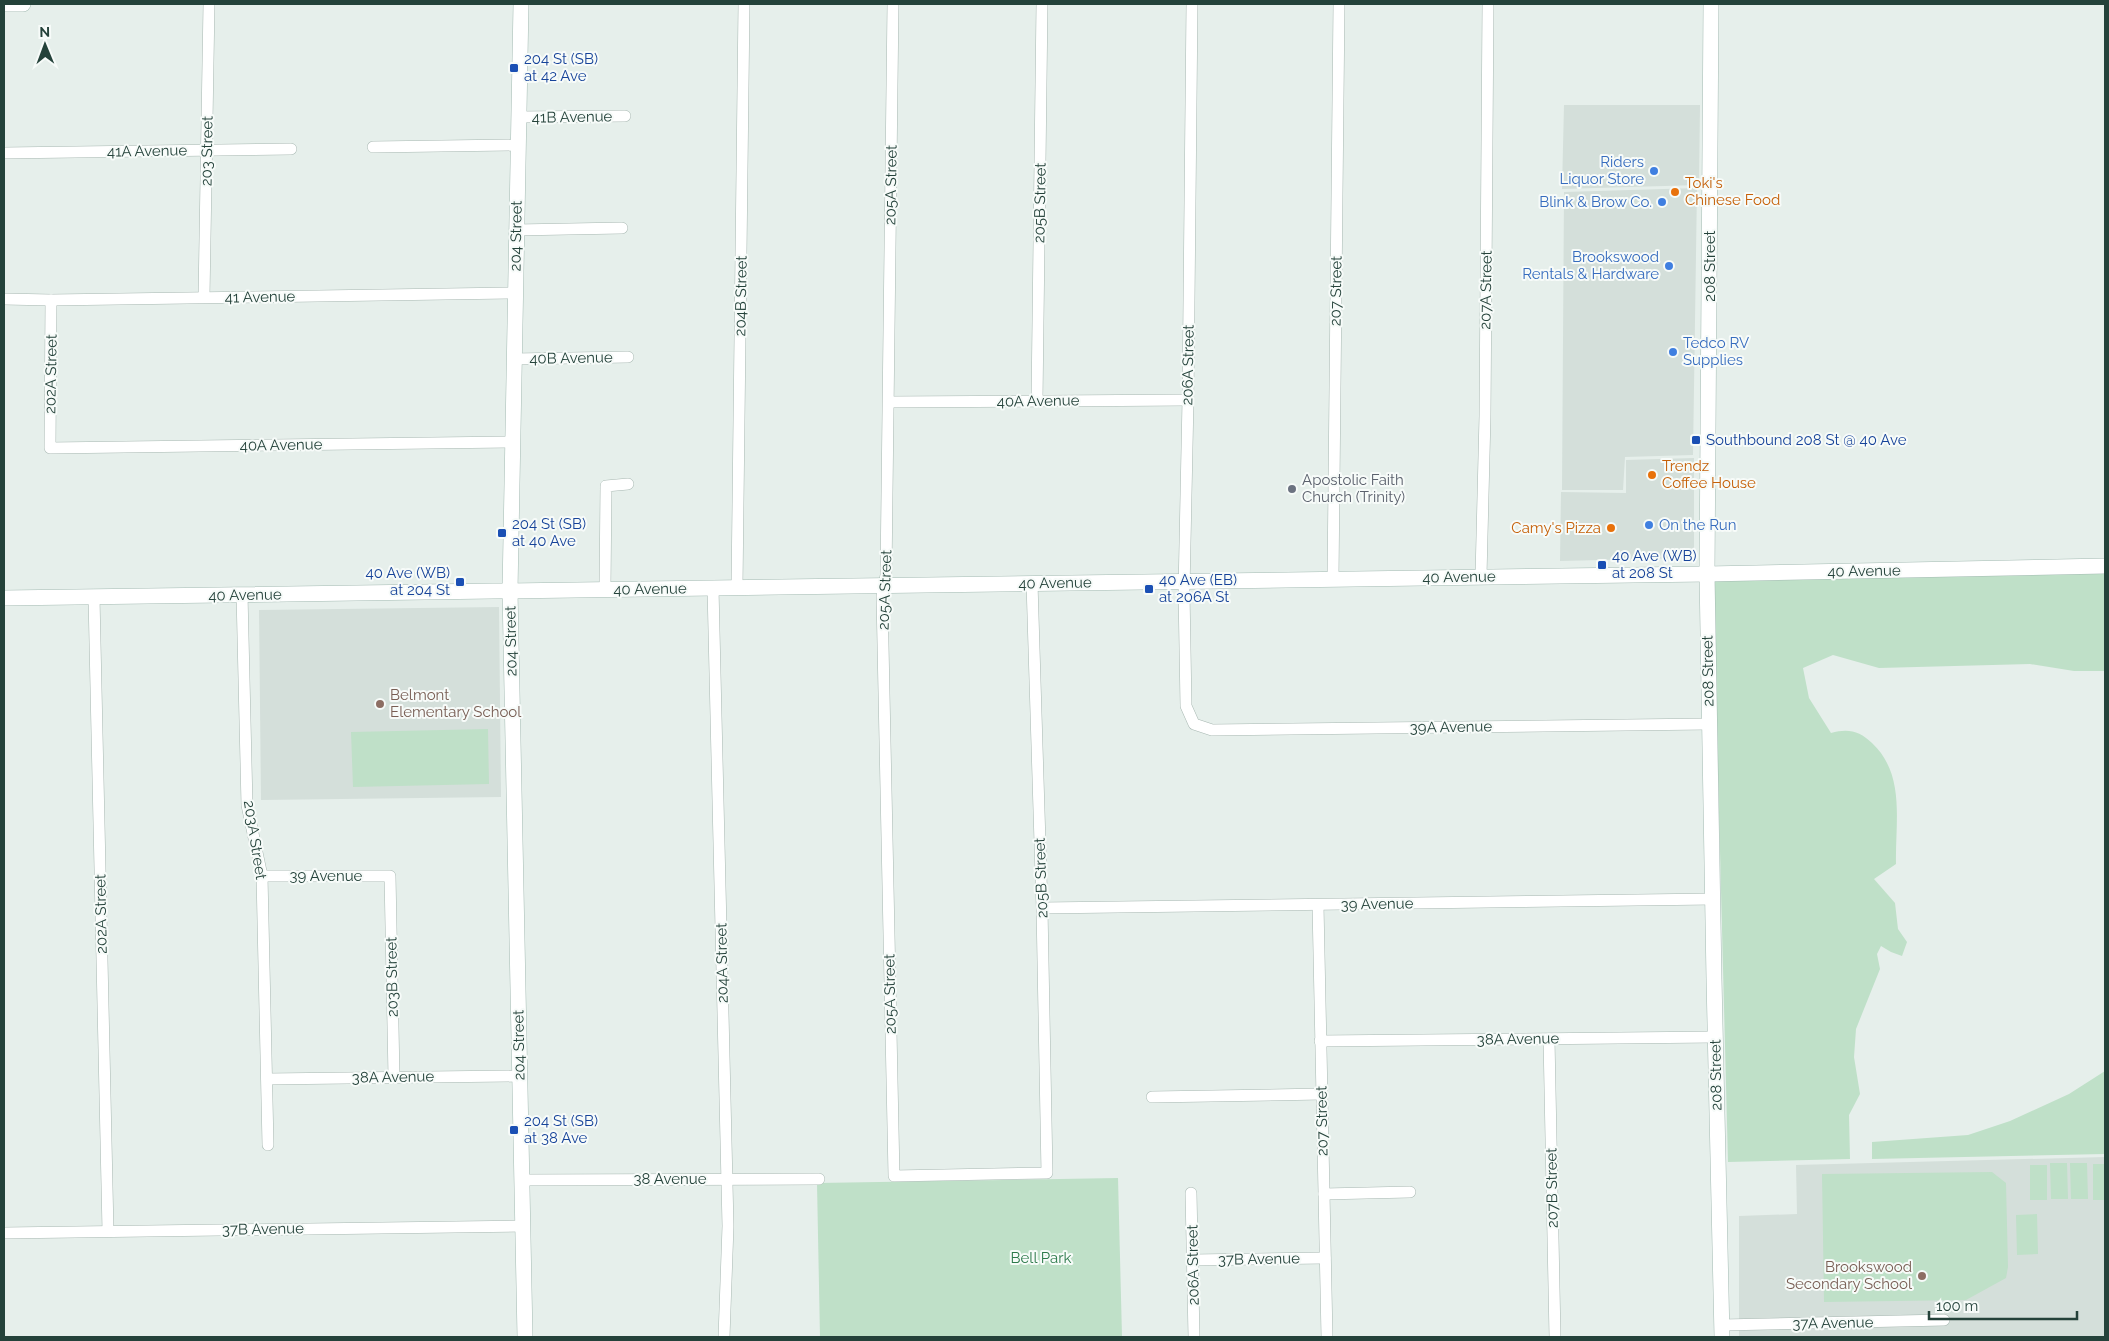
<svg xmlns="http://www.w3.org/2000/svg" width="2109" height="1341" font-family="Raleway,sans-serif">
<rect width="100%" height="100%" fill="#e6efeb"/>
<!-- built -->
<g fill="#d4dfda">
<path d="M1564,105h136l-1,80 -137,4z"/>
<path d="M1697,188l-4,267 -68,2 -2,33h-61l2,-298z"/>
<path d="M1694,458v93l-11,7 -123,3 1,-69 65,1v-33z"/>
<path d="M499,607l2,190 -240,3 -2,-190z"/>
<path d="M2105,1157v180h-366v-121l58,-2 -1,-49z"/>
</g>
<!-- green -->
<g fill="#bfe0c8">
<path d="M2105,573v98h-31l-44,-7 -151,4 -46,-13 -30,13 6,30 22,35c17,-5 29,-2 41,10 34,32 23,79 24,121l-22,15 21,24 3,26 9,13 -5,14 -11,-4 -10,-6 -4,8 3,15 -24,60 -2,28 6,37 -11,21 1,44 -122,3 -15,-583z"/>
<path d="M488,729l1,55 -136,3 -2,-55z"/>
<path d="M2105,1071v83l-233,5v-17l96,-7 42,-14 59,-27z"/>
<path d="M2050,1163h17l1,36h-17z"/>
<path d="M2070,1163h17l1,36h-17z"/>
<rect x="2093" y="1164" width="12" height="36"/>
<rect x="2030" y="1165" width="17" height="35"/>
<path d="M1992,1172l14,11 2,84 -2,11 -40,22 -142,2 -2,-128z"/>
<path d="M1118,1178l4,159h-302l-3,-154z"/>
<path d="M2037,1214l1,40 -21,1 -1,-40z"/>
</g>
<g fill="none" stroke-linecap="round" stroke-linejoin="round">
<defs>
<g id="street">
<path d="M893,4l-7,571 -4,21 12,580 153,-3 -5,-265 -10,-325"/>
<path d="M1192,4l-4,396 -4,191 2,115 8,18 18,6 496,-6"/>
<path d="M519,117l106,-1"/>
<path d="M373,147l145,-2"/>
<path d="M4,153l287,-4"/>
<path d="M516,230l106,-2"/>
<path d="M204,297l5,-293"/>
<path d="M4,299l47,1 464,-7"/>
<path d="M51,300l-1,148 462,-6"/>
<path d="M514,359l114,-2"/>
<path d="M1037,401l5,-397"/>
<path d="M889,402l299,-2"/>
<path d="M1481,576l4,-160 3,-412"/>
<path d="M1333,579l6,-575"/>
<path d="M737,587l7,-583"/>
<path d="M713,588l15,638 -4,111"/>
<path d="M605,589l1,-103 22,-2"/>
<path d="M242,594l5,211 15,71 6,269"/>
<path d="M94,597l14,634"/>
<path d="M262,876h128l4,201"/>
<path d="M1318,905l9,432"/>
<path d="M1042,908l671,-9"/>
<path d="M1549,1039l6,298"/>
<path d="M1320,1041l395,-4"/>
<path d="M267,1079l253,-3"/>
<path d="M1152,1097l170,-3"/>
<path d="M522,1180l297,-1"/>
<path d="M1191,1193l3,144"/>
<path d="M1324,1194l86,-2"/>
<path d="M4,1233l519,-7"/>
<path d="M1193,1260l132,-2"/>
<path d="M1722,1325l222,-5"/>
</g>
<g id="secondary">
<path d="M4,4h19"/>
<path d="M521,4l-11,587 15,746"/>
<path d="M1711,4l-4,570 7,405 8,358"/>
<path d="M4,598l1703,-24 398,-8"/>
</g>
</defs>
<!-- street casing -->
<use href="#street" stroke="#a8b8b2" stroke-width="12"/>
<!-- secondary casing -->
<use href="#secondary" stroke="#a4bbb3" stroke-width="16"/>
<!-- street -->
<use href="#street" stroke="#fff" stroke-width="11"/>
<!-- secondary -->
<use href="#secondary" stroke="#fff" stroke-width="15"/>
</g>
<!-- markers -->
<g fill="#1a4fb4" stroke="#f7fbf9" stroke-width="2">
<rect x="509" y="63" width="10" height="10" rx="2.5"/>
<rect x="1691" y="435" width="10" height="10" rx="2.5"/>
<rect x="497" y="528" width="10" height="10" rx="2.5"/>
<rect x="1597" y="560" width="10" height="10" rx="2.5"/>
<rect x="455" y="577" width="10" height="10" rx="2.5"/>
<rect x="1144" y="584" width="10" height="10" rx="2.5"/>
<rect x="509" y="1125" width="10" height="10" rx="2.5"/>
</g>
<g fill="#3f7fe0" stroke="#f7fbf9" stroke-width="2">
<circle cx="1654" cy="171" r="5"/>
<circle cx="1662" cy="202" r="5"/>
<circle cx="1669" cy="266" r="5"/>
<circle cx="1673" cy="352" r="5"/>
<circle cx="1649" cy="525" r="5"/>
</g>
<g fill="#e8710a" stroke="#f7fbf9" stroke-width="2">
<circle cx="1675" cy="192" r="5"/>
<circle cx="1652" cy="475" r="5"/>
<circle cx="1611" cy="528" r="5"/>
</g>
<circle fill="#6b7280" stroke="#f7fbf9" stroke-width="2" cx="1292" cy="489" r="5"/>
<g fill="#8d6e63" stroke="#f7fbf9" stroke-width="2">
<circle cx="380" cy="704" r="5"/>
<circle cx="1922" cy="1276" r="5"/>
</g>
<g text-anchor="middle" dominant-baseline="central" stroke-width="4" stroke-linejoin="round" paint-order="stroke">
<!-- transit labels -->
<g font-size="15" fill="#164399" stroke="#f7fbf9" text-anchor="start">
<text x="524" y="59">204 St (SB)<tspan x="524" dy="17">at 42 Ave</tspan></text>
<text x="1706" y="440">Southbound 208 St @ 40 Ave</text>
<text x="512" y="524">204 St (SB)<tspan x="512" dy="17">at 40 Ave</tspan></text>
<text x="1612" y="556">40 Ave (WB)<tspan x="1612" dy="17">at 208 St</tspan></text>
<text x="450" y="573" text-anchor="end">40 Ave (WB)<tspan x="450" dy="17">at 204 St</tspan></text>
<text x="1159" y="580">40 Ave (EB)<tspan x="1159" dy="17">at 206A St</tspan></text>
<text x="524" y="1121">204 St (SB)<tspan x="524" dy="17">at 38 Ave</tspan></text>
</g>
<!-- street labels -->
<g font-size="15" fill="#24423a" stroke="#f7fbf9">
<text transform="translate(572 117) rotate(-1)">41B Avenue</text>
<text transform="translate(147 151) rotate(-1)">41A Avenue</text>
<text transform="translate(207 151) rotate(-89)">203 Street</text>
<text transform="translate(891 185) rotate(-89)">205A Street</text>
<text transform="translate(1040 203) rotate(-89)">205B Street</text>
<text transform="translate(516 236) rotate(-89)">204 Street</text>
<text transform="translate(1710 266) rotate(-90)">208 Street</text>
<text transform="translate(1486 290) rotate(-89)">207A Street</text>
<text transform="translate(1336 291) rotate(-89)">207 Street</text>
<text transform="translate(741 296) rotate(-89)">204B Street</text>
<text transform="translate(260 297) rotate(-1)">41 Avenue</text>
<text transform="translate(571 358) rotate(-1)">40B Avenue</text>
<text transform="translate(1188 365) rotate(-89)">206A Street</text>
<text transform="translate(51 374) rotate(-89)">202A Street</text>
<text transform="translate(1038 401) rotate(-1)">40A Avenue</text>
<text transform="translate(281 445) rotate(-1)">40A Avenue</text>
<text transform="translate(1864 571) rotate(-1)">40 Avenue</text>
<text transform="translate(1459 577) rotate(-1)">40 Avenue</text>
<text transform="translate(1055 583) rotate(-1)">40 Avenue</text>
<text transform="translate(650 589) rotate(-1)">40 Avenue</text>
<text transform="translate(885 590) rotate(-88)">205A Street</text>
<text transform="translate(245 595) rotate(-1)">40 Avenue</text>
<text transform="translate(511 641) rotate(-91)">204 Street</text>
<text transform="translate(1708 671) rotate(-91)">208 Street</text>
<text transform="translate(1451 727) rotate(-1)">39A Avenue</text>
<text transform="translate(255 840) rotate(81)">203A Street</text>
<text x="326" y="876">39 Avenue</text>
<text transform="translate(1041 878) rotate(-92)">205B Street</text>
<text transform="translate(1377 904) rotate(-1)">39 Avenue</text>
<text transform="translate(101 914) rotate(-91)">202A Street</text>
<text transform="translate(722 963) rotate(-91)">204A Street</text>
<text transform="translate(392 977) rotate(-91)">203B Street</text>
<text transform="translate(890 994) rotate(-91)">205A Street</text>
<text transform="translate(1518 1039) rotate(-1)">38A Avenue</text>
<text transform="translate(519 1045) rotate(-91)">204 Street</text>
<text transform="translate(1716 1075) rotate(-91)">208 Street</text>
<text transform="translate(393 1077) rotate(-1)">38A Avenue</text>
<text transform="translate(1322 1121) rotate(-91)">207 Street</text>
<text x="670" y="1179">38 Avenue</text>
<text transform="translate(1552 1188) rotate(-91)">207B Street</text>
<text transform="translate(263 1229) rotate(-1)">37B Avenue</text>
<text transform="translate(1259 1259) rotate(-1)">37B Avenue</text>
<text transform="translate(1193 1265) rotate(-91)">206A Street</text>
<text transform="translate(1833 1323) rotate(-1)">37A Avenue</text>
</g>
<!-- shop labels -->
<g font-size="15" fill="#366cbe" stroke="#f7fbf9" text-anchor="end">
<text x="1644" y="162">Riders<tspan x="1644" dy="17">Liquor Store</tspan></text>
<text x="1652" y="202">Blink &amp; Brow Co.</text>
<text x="1659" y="257">Brookswood<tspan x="1659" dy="17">Rentals &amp; Hardware</tspan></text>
<text x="1683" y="343" text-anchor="start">Tedco RV<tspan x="1683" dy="17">Supplies</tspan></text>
<text x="1659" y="525" text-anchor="start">On the Run</text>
</g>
<!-- food labels -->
<g font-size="15" fill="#c56008" stroke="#f7fbf9" text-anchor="start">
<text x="1685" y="183">Toki's<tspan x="1685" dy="17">Chinese Food</tspan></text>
<text x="1662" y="466">Trendz<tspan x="1662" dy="17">Coffee House</tspan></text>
<text x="1601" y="528" text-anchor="end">Camy's Pizza</text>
</g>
<!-- worship labels -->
<g font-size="15" fill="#5b616d" stroke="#f7fbf9" text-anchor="start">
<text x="1302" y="480">Apostolic Faith<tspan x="1302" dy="17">Church (Trinity)</tspan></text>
</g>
<!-- education labels -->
<g font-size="15" fill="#785e54" stroke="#f7fbf9" text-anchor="start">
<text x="390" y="695">Belmont<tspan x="390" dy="17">Elementary School</tspan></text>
<text x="1912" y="1267" text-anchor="end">Brookswood<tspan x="1912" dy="17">Secondary School</tspan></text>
</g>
<!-- park labels -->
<g font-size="15" fill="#2d7a4b" stroke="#f7fbf9">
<text x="1041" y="1258">Bell Park</text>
</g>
</g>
<!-- border -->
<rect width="2109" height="1341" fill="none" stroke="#24423a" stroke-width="10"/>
<!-- north arrow -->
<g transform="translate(45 45) rotate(359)" stroke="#f7fbf9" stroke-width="4" paint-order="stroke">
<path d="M0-4L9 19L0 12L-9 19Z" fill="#24423a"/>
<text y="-8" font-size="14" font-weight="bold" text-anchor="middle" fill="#24423a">N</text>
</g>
<!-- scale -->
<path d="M1929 1311v8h148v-8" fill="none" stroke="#24423a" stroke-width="2.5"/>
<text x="1936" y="1311" font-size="15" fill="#24423a" stroke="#f7fbf9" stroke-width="4" paint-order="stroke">100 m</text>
</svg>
